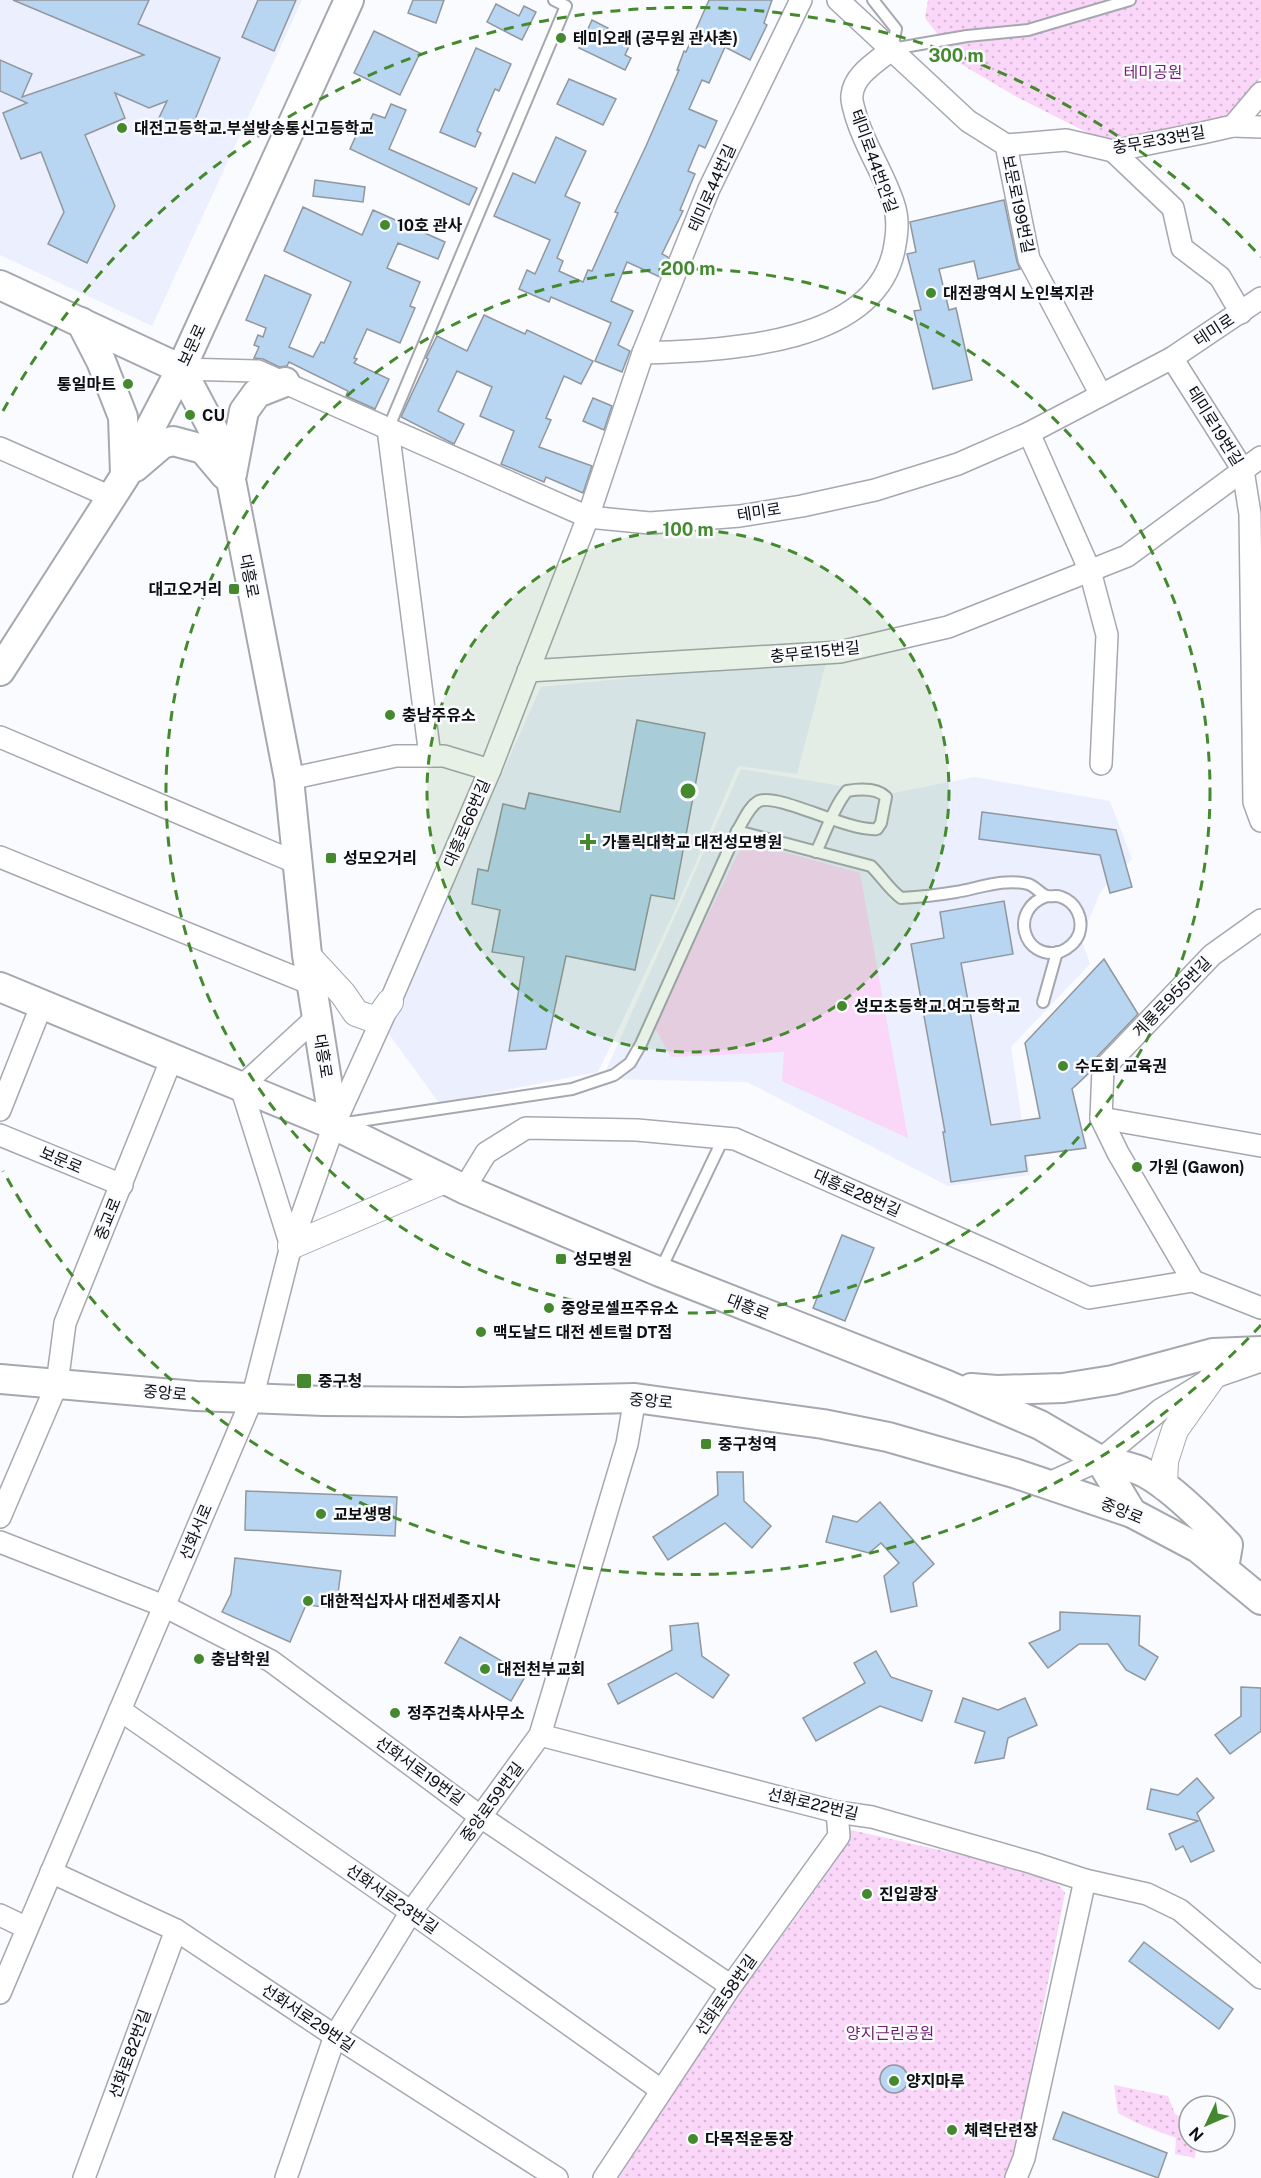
<svg xmlns="http://www.w3.org/2000/svg" width="1261" height="2178" font-family="'Public Sans','Noto Sans KR',sans-serif">
<defs>
<pattern id="park-dots" width="8" height="8" patternUnits="userSpaceOnUse" patternTransform="scale(1.5)"><rect width="8" height="8" fill="#fad6f8"/><path d="M2 2h.1M6 6h.1" fill="none" stroke="#d5b6d4" stroke-width="1.8" stroke-linecap="round"/></pattern>
</defs>
<rect width="100%" height="100%" fill="#fafbfe"/>
<!-- built -->
<g fill="#ebeffe">
<path d="M0,0h302l-150,326 -152,-71z"/>
<path d="M826,663l-29,111 -59,-8 -63,144 -77,162 -159,31 -53,-73 155,-343 139,-14z"/>
<path d="M741,769l147,25 87,-17 135,24 22,58 -31,32 -20,47 9,26 -79,83 19,128 -82,11 -201,-104 -145,-3z"/>
</g>
<!-- green -->
<path fill="#fad6f8" d="M744,841l116,32 48,265 -126,-57 2,-29 -113,5 -17,-31z"/>
<!-- park -->
<g fill="url(#park-dots)">
<path d="M928,0h333v77l-30,39 -66,29 -65,-6 -85,-43 -54,-32 -36,-46z"/>
<path d="M851,1830l199,45 15,18 -51,266 -9,19h-386c38,-60 76,-121 117,-179 39,-56 84,-108 115,-169z"/>
<path d="M1114,2085l54,11 7,18 14,8v20h7l-1,16 -20,-4 1,-16 -37,-14 -21,-11z"/>
</g>
<!-- building -->
<g fill="#b8d5f1" stroke="#91979d" stroke-width="1.5">
<path d="M13,0h136l-11,24 82,34 -28,69 -9,-5 -4,10 -22,-10 10,-21 -18,7 -34,-15 10,25 -40,17 30,71 -28,57 -39,-19 16,-32 -23,-60 -20,7 -18,-46 24,-10 -27,-12v-31l32,14 -10,23 122,-42z"/>
<path d="M258,0h38l-22,51 -32,-14z"/>
<path d="M413,0h31l-8,23 -28,-10z"/>
<path d="M709,0h63l-8,23 3,2 -17,35 -25,-13 -16,36 -7,-3 -13,29 28,12 -12,27 -6,-3 -11,26 7,3 -15,36 3,1 -21,43 6,3 -8,20 -33,-15 -16,39 22,10 -15,34 12,6 -8,21 -27,-11 16,-38 -60,-26 -2,5 -30,-13 8,-19 8,4 15,-34 -56,-24 19,-43 22,10 21,-46 30,14 -21,45 15,7 -23,55 6,3 -4,10 24,11 5,-12 4,1 26,-58 -3,-1 31,-66 33,-76h-2l7,-19 2,1z"/>
<path d="M496,4l23,12 5,-10 12,6 -14,28 -35,-18z"/>
<path d="M592,20l16,8 -1,2 24,12 -6,13 6,3 -6,12 -46,-22z"/>
<path d="M374,31l46,22 -20,42 -46,-22z"/>
<path d="M476,48l35,16 -12,27 -4,-2 -18,42 4,2 -6,14 -35,-15z"/>
<path d="M569,79l47,20 -13,26 -46,-21z"/>
<path d="M391,104l15,6 -17,39 88,39 -8,17 -119,-56 9,-20 6,3 8,-18 12,4z"/>
<path d="M315,180l50,7 -2,15 -50,-6z"/>
<path d="M1004,200l13,62 3,7 -42,10 -4,-18 -35,8 10,41 7,-2 16,72 -39,9 -19,-78 7,-1 -14,-56 9,-2 -6,-30z"/>
<path d="M303,207l59,28 11,-25 72,32 -7,17 -40,-16 -11,25 33,14 -10,24 5,2 -15,35 -33,-14 -13,29 3,1 -3,4 35,16 -14,30 -29,-13 2,-5 -59,-29 -2,4 -8,1 -16,-8 -9,-1 5,-11 -5,-2 4,-10 5,2 3,-9 -20,-8 19,-45 46,20 -22,52 24,10 8,-15 3,1 27,-61 -67,-31z"/>
<path d="M484,315l41,19 2,-4 66,31 -12,23 -17,-8 -18,42 5,2 -12,27 53,19 -9,27 -37,-16 -2,5 -43,-18 13,-33 -34,-15 12,-29 -35,-16 -19,40 26,13 -10,20 -53,-27 27,-58 -2,-1 11,-22 30,15z"/>
<path d="M593,398l19,8 -8,24 -21,-9z"/>
<path d="M637,720l68,13 -31,166 -23,-4 -16,75 -69,-14 -20,93 -37,2 15,-94 -32,-5 8,-42 -28,-6 6,-35 10,2 15,-67 22,5 4,-16 91,19z"/>
<path d="M982,812l134,18 16,57 -22,6 -10,-38 -121,-16z"/>
<path d="M1004,901l9,53 -52,9 30,162 49,-7 -15,-75 79,-84 34,55 -44,46 -4,12 -18,17 14,59 -61,8 2,15 -76,11 -8,-50h2l-34,-188 33,-6 -4,-26z"/>
<path d="M842,1235l32,13 -29,73 -32,-13z"/>
<path d="M717,1472h26l1,29 27,25 -19,22 -27,-25 -57,37 -15,-23 65,-42z"/>
<path d="M246,1491l151,6 -2,39 -150,-6z"/>
<path d="M880,1502l54,62 -21,19 4,23 -26,6 -7,-36 15,-13 -18,-20 -12,10 -43,-11 7,-26 24,6z"/>
<path d="M235,1558l106,13 -5,37 -30,-3 -16,37 -68,-30 9,-18z"/>
<path d="M1060,1612l80,4 -1,29 19,12 -13,23 -19,-10 -18,-26h-29l-31,24 -19,-25 31,-13z"/>
<path d="M698,1623l4,33 27,19 -16,23 -37,-25 -58,31 -10,-20 64,-34 -2,-24z"/>
<path d="M460,1637l66,38 -15,26 -66,-38z"/>
<path d="M876,1651l15,26 41,14 -10,30 -42,-15 -64,35 -13,-23 62,-35 -11,-20z"/>
<path d="M1241,1687l20,1v43l-31,23 -15,-19 26,-19z"/>
<path d="M963,1698l35,12 27,-12 12,27 -29,13 -4,20 -29,5 10,-31 -30,-10z"/>
<path d="M1197,1778l17,20 -17,15 17,38 -23,11 -8,-16 -7,4 -7,-16 29,-13 -51,-12 4,-20 27,6z"/>
<path d="M1144,1942l89,67 -14,20 -90,-68z"/>
<circle cx="894" cy="2079" r="14"/>
<path d="M1063,2112l104,41 -9,25 -105,-39z"/>
</g>
<g fill="none" stroke-linecap="round" stroke-linejoin="round">
<defs>
<g id="service">
<path d="M873,0l23,29 -4,20 75,-13 61,-6 102,-30"/>
<path d="M388,429l178,-423 -12,-6"/>
<path d="M737,831l134,35c11,11 18,23 30,32 18,-1 37,-3 55,-6 24,-4 47,-14 72,-8 7,2 12,10 19,12 5,1 9,-1 14,1 15,5 23,22 18,37 -3,8 -11,15 -19,18 -37,9 -52,-43 -13,-56"/>
<path d="M1043,1002l14,-50"/>
<path d="M346,1123l226,-34 42,-14 16,-12 11,-19 96,-213c6,-9 12,-25 22,-30 20,-8 89,31 118,28l4,-6 5,-26c-9,-9 -27,-8 -39,-6 -14,17 -21,41 -31,61"/>
<path d="M660,1271l63,-132"/>
</g>
<g id="minor">
<path d="M838,0l130,121 38,24 23,114 72,136"/>
<path d="M1233,126l28,1"/>
<path d="M1006,145l60,-5 47,11 89,-18 31,-7 28,-33"/>
<path d="M1113,151l60,57 9,40 38,29 21,36"/>
<path d="M643,353c78,-3 231,-6 251,-103 3,-15 5,-30 0,-45 -10,-32 -30,-59 -39,-92 -1,-5 -4,-12 -3,-18 2,-21 25,-33 40,-46"/>
<path d="M1172,358l71,112 7,44 4,288 7,19"/>
<path d="M181,369l77,2 330,146 62,6 90,-7 62,-10 73,-16 83,-26 71,-31 143,-75 89,-60"/>
<path d="M388,429l42,327"/>
<path d="M1029,433l61,138 17,64 -6,129"/>
<path d="M0,448l111,49"/>
<path d="M528,671l312,-19 108,-25 179,-71 134,-99"/>
<path d="M0,737l297,126"/>
<path d="M289,779l107,-23h48l46,14"/>
<path d="M0,857l311,127"/>
<path d="M0,1110l42,-106"/>
<path d="M1101,1118l160,28"/>
<path d="M0,1135l122,50"/>
<path d="M464,1189l22,-36 40,-25 111,2 98,9 262,116 92,43 104,-17 68,27"/>
<path d="M291,1246l-50,-159 76,-70"/>
<path d="M1193,1281l-75,-128 -17,-35 2,-49 109,-114 49,-35"/>
<path d="M1047,1484l53,-24 60,-50 52,-32 49,-17"/>
<path d="M0,1517l57,-133 8,-61 107,-265"/>
<path d="M0,1542l164,64 107,55 210,156 250,169"/>
<path d="M120,1710l291,202 250,178"/>
<path d="M540,1735l297,77 35,5 161,46 52,17 62,14 33,16 81,68"/>
<path d="M51,1872l125,58 159,106 222,142"/>
<path d="M0,1915l27,13"/>
<path d="M0,1993l252,-594 39,-153 43,-121 56,-123 100,-232 98,-253 55,-164 66,-164 92,-189"/>
<path d="M84,2178l92,-248"/>
<path d="M286,2178l49,-142 76,-124 129,-177 87,-291 8,-46"/>
<path d="M604,2178l127,-192 108,-150 -2,-24"/>
<path d="M1016,2178l8,-20 61,-278"/>
</g>
<g id="tertiary">
<path d="M307,955l36,39 13,19 14,5 10,-2 10,-14"/>
<path d="M291,1246l154,-66"/>
<path d="M1164,1487l1,-26 10,-31 37,-52"/>
</g>
<g id="secondary">
<path d="M0,285l181,84 45,85 63,325 18,176 27,170"/>
<path d="M81,322l20,39 22,56 2,57"/>
<path d="M135,467l27,-23 11,-3 30,8 22,26"/>
<path d="M232,474l12,-63 13,-18 28,-11"/>
<path d="M0,671l125,-195 56,-107 168,-369"/>
<path d="M0,987l334,138 130,64 196,83 287,113 93,40 60,35 32,53"/>
<path d="M0,1379l196,17 128,5 138,1 173,-4 188,26 65,13 126,36 118,40 66,35 63,52"/>
<path d="M971,1388l26,2 66,-2 50,-8 100,-27 48,-2"/>
<path d="M1100,1460c13,3 28,6 41,11 26,12 67,53 87,74l-4,23"/>
</g>
</defs>
<!-- service casing -->
<use href="#service" stroke="#a6a8b0" stroke-width="14"/>
<!-- minor casing -->
<use href="#minor" stroke="#a6a8b0" stroke-width="24"/>
<!-- tertiary casing -->
<use href="#tertiary" stroke="#a6a8b0" stroke-width="28"/>
<!-- secondary casing -->
<use href="#secondary" stroke="#a6a8b0" stroke-width="32"/>
<!-- service -->
<use href="#service" stroke="#fff" stroke-width="10"/>
<!-- minor -->
<use href="#minor" stroke="#fff" stroke-width="21"/>
<!-- tertiary -->
<use href="#tertiary" stroke="#fff" stroke-width="26"/>
<!-- secondary -->
<use href="#secondary" stroke="#fff" stroke-width="28"/>
</g>
<!-- distance rings -->
<circle cx="688" cy="791" r="261" fill="#44892e" fill-opacity=".12"/>
<g fill="none" stroke="#44892e" stroke-width="3" stroke-dasharray="10 8">
<circle cx="688" cy="791" r="261"/>
<circle cx="688" cy="791" r="522"/>
<path d="M1261 1325A783 783 0 0 1 3 1171M3 411A783 783 0 0 1 1261 257"/>
</g>
<!-- markers -->
<g fill="#44892e" stroke="#fafbfe" stroke-width="2">
<circle cx="561" cy="38" r="6"/>
<circle cx="122" cy="128" r="6"/>
<circle cx="385" cy="225" r="6"/>
<circle cx="931" cy="293" r="6"/>
<circle cx="128" cy="384" r="6"/>
<circle cx="190" cy="415" r="6"/>
<rect x="228" y="583" width="12" height="12" rx="3"/>
<circle cx="390" cy="715" r="6"/>
<path d="M585 833h6v6h6v6h-6v6h-6v-6h-6v-6h6z"/>
<rect x="325" y="852" width="12" height="12" rx="3"/>
<circle cx="842" cy="1006" r="6"/>
<circle cx="1063" cy="1066" r="6"/>
<circle cx="1137" cy="1167" r="6"/>
<rect x="555" y="1253" width="12" height="12" rx="3"/>
<circle cx="549" cy="1308" r="6"/>
<circle cx="481" cy="1332" r="6"/>
<rect x="296" y="1373" width="16" height="16" rx="3"/>
<rect x="700" y="1438" width="12" height="12" rx="3"/>
<circle cx="321" cy="1514" r="6"/>
<circle cx="308" cy="1601" r="6"/>
<circle cx="199" cy="1659" r="6"/>
<circle cx="485" cy="1669" r="6"/>
<circle cx="395" cy="1713" r="6"/>
<circle cx="867" cy="1894" r="6"/>
<circle cx="894" cy="2081" r="6"/>
<circle cx="952" cy="2130" r="6"/>
<circle cx="693" cy="2139" r="6"/>
</g>
<g text-anchor="middle" dominant-baseline="central" stroke-width="5" stroke-linejoin="round" paint-order="stroke">
<!-- poi labels -->
<g font-size="16" font-weight="bold" fill="#0e0f11" stroke="#fafbfe" text-anchor="start">
<text x="573" y="38">테미오래 (공무원 관사촌)</text>
<text x="134" y="128">대전고등학교.부설방송통신고등학교</text>
<text x="397" y="225">10호 관사</text>
<text x="943" y="293">대전광역시 노인복지관</text>
<text x="116" y="384" text-anchor="end">통일마트</text>
<text x="202" y="415">CU</text>
<text x="222" y="589" text-anchor="end">대고오거리</text>
<text x="402" y="715">충남주유소</text>
<text x="602" y="842">가톨릭대학교 대전성모병원</text>
<text x="343" y="858">성모오거리</text>
<text x="854" y="1006">성모초등학교.여고등학교</text>
<text x="1075" y="1066">수도회 교육권</text>
<text x="1149" y="1167">가원 (Gawon)</text>
<text x="573" y="1259">성모병원</text>
<text x="561" y="1308">중앙로셀프주유소</text>
<text x="493" y="1332">맥도날드 대전 센트럴 DT점</text>
<text x="318" y="1381">중구청</text>
<text x="718" y="1444">중구청역</text>
<text x="333" y="1514">교보생명</text>
<text x="320" y="1601">대한적십자사 대전세종지사</text>
<text x="211" y="1659">충남학원</text>
<text x="497" y="1669">대전천부교회</text>
<text x="407" y="1713">정주건축사사무소</text>
<text x="879" y="1894">진입광장</text>
<text x="906" y="2081">양지마루</text>
<text x="964" y="2130">체력단련장</text>
<text x="705" y="2139">다목적운동장</text>
</g>
<!-- park labels -->
<g font-size="16" fill="#721f72" stroke="#fafbfe">
<text x="1153" y="72">테미공원</text>
<text x="890" y="2033">양지근린공원</text>
</g>
<!-- street labels -->
<g font-size="16" fill="#0e0f11" stroke="#fafbfe">
<text transform="translate(1159 140) rotate(-10)">충무로33번길</text>
<text transform="translate(874 161) rotate(70)">테미로44번안길</text>
<text transform="translate(712 188) rotate(-66)">테미로44번길</text>
<text transform="translate(1018 204) rotate(78)">보문로199번길</text>
<text transform="translate(1214 330) rotate(-33)">테미로</text>
<text transform="translate(192 345) rotate(-65)">보문로</text>
<text transform="translate(1215 426) rotate(58)">테미로19번길</text>
<text transform="translate(759 512) rotate(-9)">테미로</text>
<text transform="translate(249 576) rotate(79)">대흥로</text>
<text transform="translate(815 652) rotate(-6)">충무로15번길</text>
<text transform="translate(467 823) rotate(-67)">대흥로66번길</text>
<text transform="translate(1172 997) rotate(-46)">계룡로955번길</text>
<text transform="translate(323 1056) rotate(81)">대흥로</text>
<text transform="translate(61 1160) rotate(23)">보문로</text>
<text transform="translate(857 1193) rotate(24)">대흥로28번길</text>
<text transform="translate(108 1219) rotate(-68)">중교로</text>
<text transform="translate(748 1307) rotate(22)">대흥로</text>
<text transform="translate(165 1393) rotate(5)">중앙로</text>
<text transform="translate(651 1401) rotate(5)">중앙로</text>
<text transform="translate(1122 1511) rotate(22)">중앙로</text>
<text transform="translate(196 1532) rotate(-67)">선화서로</text>
<text transform="translate(420 1771) rotate(36)">선화서로19번길</text>
<text transform="translate(492 1802) rotate(-54)">중앙로59번길</text>
<text transform="translate(813 1804) rotate(13)">선화로22번길</text>
<text transform="translate(392 1899) rotate(35)">선화서로23번길</text>
<text transform="translate(726 1995) rotate(-55)">선화로58번길</text>
<text transform="translate(308 2018) rotate(34)">선화서로29번길</text>
<text transform="translate(130 2054) rotate(-70)">선화로82번길</text>
</g>
</g>
<circle cx="688" cy="791" r="9" fill="#44892e" stroke="#fafbfe" stroke-width="3"/>
<g font-size="18" text-anchor="middle" font-weight="bold" fill="#44892e" stroke="#fafbfe" stroke-width="5" stroke-linejoin="round" paint-order="stroke">
<text x="956" y="62">300 m</text>
<text x="688" y="275">200 m</text>
<text x="688" y="536">100 m</text>
</g>
<!-- north arrow -->
<g transform="translate(1207 2124) rotate(226)"><circle r="28" fill="#fafbfe" stroke="#9c9d9f" stroke-width="1.5"/>
<path d="M0-4.5L10 22L0 15L-10 22Z" fill="#44892e"/>
<text y="-9" font-size="16" font-weight="bold" text-anchor="middle" fill="#0e0f11">N</text>
</g>
</svg>
